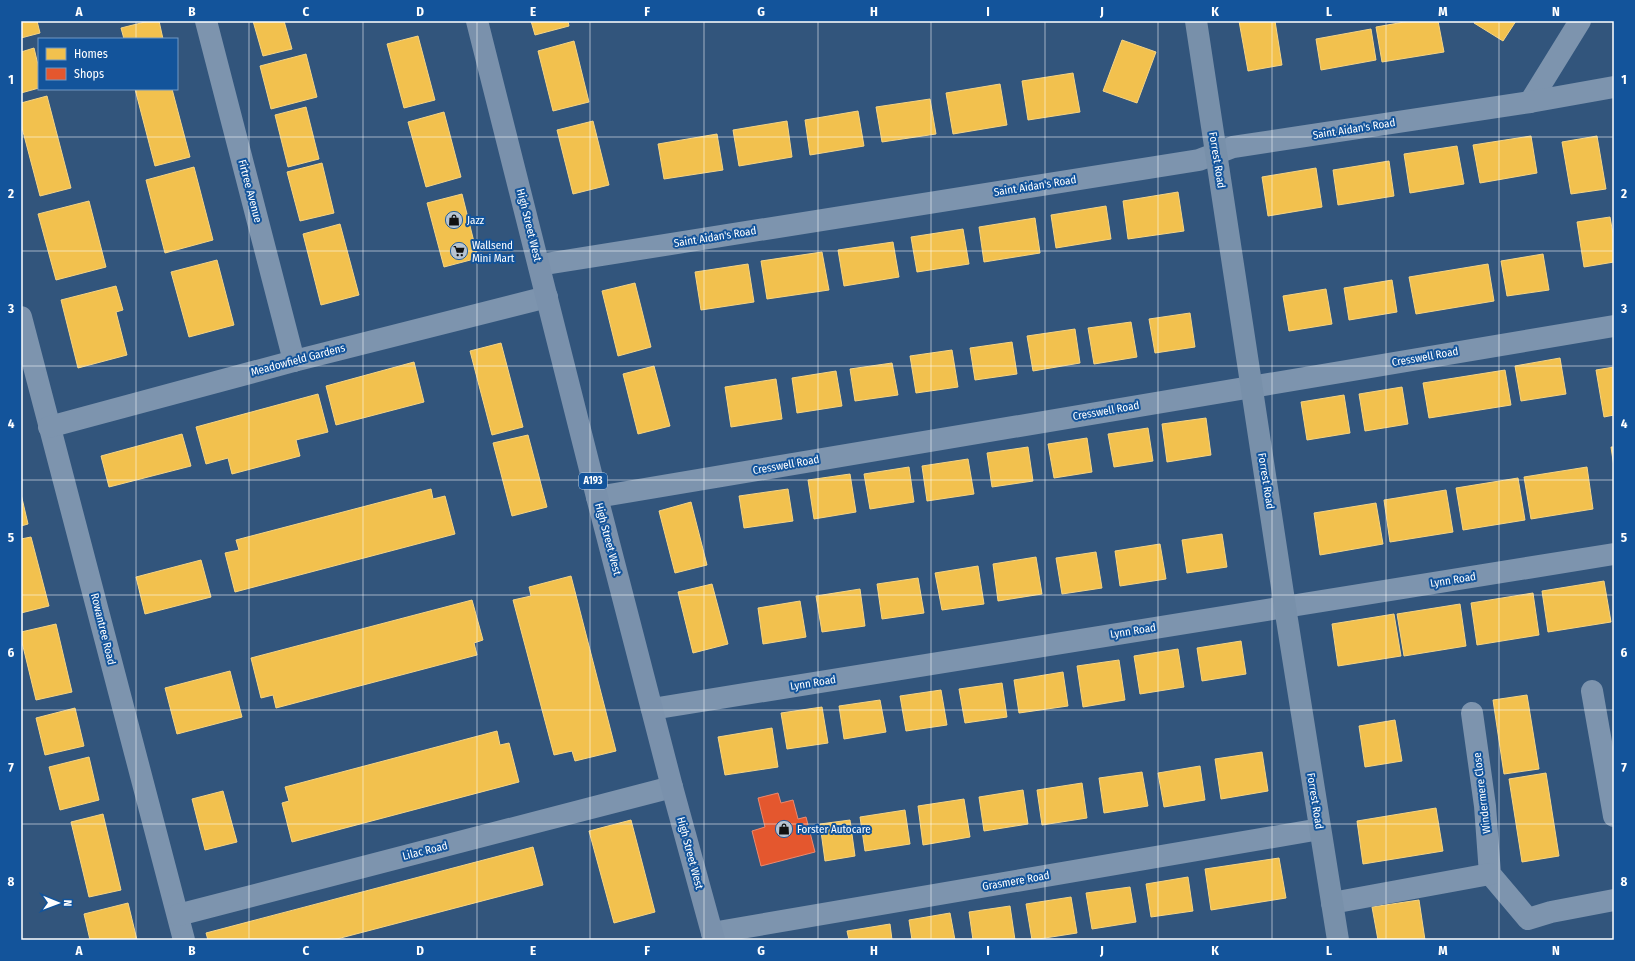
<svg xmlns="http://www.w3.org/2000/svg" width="1635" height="961" font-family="'Fira Sans Condensed',sans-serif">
<rect width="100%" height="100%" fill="#32557c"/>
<!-- homes -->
<g fill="#f2c14e" stroke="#f6d483">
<path d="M21,21h16l3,12 -19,5z"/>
<path d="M149,21h10l4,18h-39l-3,-11z"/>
<path d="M253,21h31l8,28 -29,7z"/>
<path d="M531,21h37l1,5 -34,9z"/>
<path d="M1239,21h36l7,44 -34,6z"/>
<path d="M1410,21h28l6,31 -62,10 -6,-35z"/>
<path d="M1475,21h41l-13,20 -29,-18z"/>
<path d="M1371,29l5,31 -55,10 -5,-31z"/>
<path d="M418,36l17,64 -31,8 -17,-64z"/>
<path d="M1122,40l34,12 -19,51 -34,-12z"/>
<path d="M574,41l15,61 -36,9 -15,-60z"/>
<path d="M34,48l5,21v19l-18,5v-41z"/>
<path d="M306,54l11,43 -46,12 -11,-43z"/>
<path d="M1073,73l7,39 -52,8 -6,-39z"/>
<path d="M1000,84l7,41 -54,9 -7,-41z"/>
<path d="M135,89h37l18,68 -35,9z"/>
<path d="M47,96l24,92 -31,8 -19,-72v-21z"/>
<path d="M930,99l6,35 -54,8 -6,-35z"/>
<path d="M306,107l13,52 -31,8 -13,-52z"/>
<path d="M858,111l6,35 -54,9 -5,-35z"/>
<path d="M444,112l17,65 -35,10 -18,-65z"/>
<path d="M593,121l16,64 -36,9 -16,-64z"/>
<path d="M787,121l5,36 -53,9 -6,-36z"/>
<path d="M717,134l6,36 -59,9 -6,-35z"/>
<path d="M1531,136l6,37 -57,10 -7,-38z"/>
<path d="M1597,136l9,53 -35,5 -9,-52z"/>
<path d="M1457,146l7,38 -54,9 -6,-39z"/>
<path d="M1389,161l5,35 -56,9 -5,-35z"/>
<path d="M322,163l12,50 -34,8 -13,-49z"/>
<path d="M194,167l19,73 -48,13 -19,-73z"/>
<path d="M1316,168l6,39 -54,9 -6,-39z"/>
<path d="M1178,192l6,39 -56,8 -5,-38z"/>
<path d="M462,194l16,64 -34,9 -17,-64z"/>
<path d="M89,201l17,66 -50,13 -18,-66z"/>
<path d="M1106,206l5,33 -55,9 -5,-33z"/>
<path d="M1610,217l4,23v22l-30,5 -7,-45z"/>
<path d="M1035,218l5,35 -56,9 -5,-35z"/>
<path d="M340,224l19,71 -38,10 -18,-71z"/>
<path d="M963,229l6,35 -52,8 -6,-35z"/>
<path d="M893,242l6,35 -55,9 -6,-36z"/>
<path d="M822,252l7,38 -62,9 -6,-38z"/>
<path d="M1543,254l6,36 -42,6 -6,-35z"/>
<path d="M217,260l17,65 -45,12 -18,-65z"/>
<path d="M748,264l6,38 -53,8 -6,-38z"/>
<path d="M1488,264l6,37 -78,13 -7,-37z"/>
<path d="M1392,280l5,32 -48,8 -5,-32z"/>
<path d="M635,283l16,64 -33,9 -16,-65z"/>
<path d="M116,286l7,24 -7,2 11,43 -49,13 -17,-68z"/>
<path d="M1326,289l6,35 -43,7 -6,-35z"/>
<path d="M1190,313l5,34 -40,6 -6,-34z"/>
<path d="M1131,322l6,35 -43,7 -6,-36z"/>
<path d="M1075,329l5,34 -47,8 -6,-35z"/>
<path d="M1012,342l5,32 -42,6 -5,-32z"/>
<path d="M501,343l22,84 -31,8 -22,-84z"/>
<path d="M952,350l6,37 -42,6 -6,-37z"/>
<path d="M1560,358l6,36 -45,7 -6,-35z"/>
<path d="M414,362l10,40 -88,23 -10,-39z"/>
<path d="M892,363l6,32 -43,6 -5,-32z"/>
<path d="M654,366l16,60 -32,8 -15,-60z"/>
<path d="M1614,367v48l-10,2 -8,-47z"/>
<path d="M1505,370l6,35 -82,13 -6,-35z"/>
<path d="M836,371l6,35 -45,7 -5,-35z"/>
<path d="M776,379l6,40 -51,8 -6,-40z"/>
<path d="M1402,387l6,37 -43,7 -6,-37z"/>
<path d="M318,394l10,38 -32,8 4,16 -68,18 -4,-16 -22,6 -10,-37z"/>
<path d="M1344,395l6,38 -43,7 -6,-38z"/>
<path d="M1206,418l5,37 -44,7 -5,-38z"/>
<path d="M1148,428l5,33 -39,6 -6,-33z"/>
<path d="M182,434l9,32 -82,21 -8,-31z"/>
<path d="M528,435l19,72 -35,9 -19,-73z"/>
<path d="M1087,438l5,34 -38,6 -6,-34z"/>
<path d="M1028,447l5,34 -41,6 -5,-34z"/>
<path d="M1611,447h3v20z"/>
<path d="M968,459l6,35 -47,7 -5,-35z"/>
<path d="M909,467l5,35 -44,7 -6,-35z"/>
<path d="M1587,467l6,42 -62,10 -7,-42z"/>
<path d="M850,474l6,38 -42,7 -6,-39z"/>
<path d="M1518,478l7,42 -62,10 -7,-42z"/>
<path d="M431,489l2,10 12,-3 10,38 -220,58 -10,-39 14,-3 -3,-10z"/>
<path d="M788,489l5,32 -49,7 -5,-32z"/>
<path d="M1446,490l7,42 -63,10 -6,-42z"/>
<path d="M21,494l7,30 -7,2z"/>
<path d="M691,502l16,63 -32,8 -16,-62z"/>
<path d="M1376,503l7,41 -63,11 -6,-42z"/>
<path d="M1222,534l5,33 -40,6 -5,-33z"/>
<path d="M31,537l18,69 -28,7v-74z"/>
<path d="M1160,544l6,35 -46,7 -5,-35z"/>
<path d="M1096,552l6,36 -40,6 -6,-36z"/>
<path d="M1036,557l6,37 -44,7 -5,-37z"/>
<path d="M201,560l10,37 -66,17 -9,-37z"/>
<path d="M978,566l6,38 -42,6 -7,-37z"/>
<path d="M571,576l45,175 -41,10 -3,-10 -18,4 -41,-155 18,-4 -2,-9z"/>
<path d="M918,578l6,35 -42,6 -5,-35z"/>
<path d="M1604,581l7,41 -63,10 -6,-41z"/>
<path d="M712,584l16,60 -35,9 -15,-61z"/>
<path d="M860,589l5,37 -43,6 -6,-36z"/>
<path d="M1533,593l6,42 -62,10 -6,-42z"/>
<path d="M472,600l11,40 -9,3 3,12 -201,53 -3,-13 -12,3 -10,-40z"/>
<path d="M800,601l6,36 -43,7 -5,-36z"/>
<path d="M1460,604l6,42 -62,10 -7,-42z"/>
<path d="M1394,614l7,42 -63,10 -6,-42z"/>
<path d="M56,624l16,68 -36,8 -15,-62v-6z"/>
<path d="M1241,641l5,33 -44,7 -5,-33z"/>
<path d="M1178,649l6,38 -44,7 -6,-38z"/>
<path d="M1119,660l6,40 -42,7 -6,-41z"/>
<path d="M230,671l12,46 -65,17 -12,-46z"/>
<path d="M1063,672l5,34 -49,7 -5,-33z"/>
<path d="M1002,683l5,34 -42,6 -6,-34z"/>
<path d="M941,690l6,35 -41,6 -6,-35z"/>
<path d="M1527,695l12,74 -35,5 -11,-74z"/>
<path d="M880,700l6,32 -42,7 -5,-33z"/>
<path d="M822,707l6,36 -41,6 -6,-36z"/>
<path d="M75,708l9,38 -39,9 -9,-37z"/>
<path d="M1395,720l7,41 -37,6 -6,-41z"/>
<path d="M772,728l6,39 -53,8 -7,-38z"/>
<path d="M497,731l3,14 9,-2 10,39 -227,60 -10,-39 7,-2 -4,-14z"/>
<path d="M1262,752l6,39 -47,8 -6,-40z"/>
<path d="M89,757l10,43 -39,10 -11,-43z"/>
<path d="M1200,766l5,34 -41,7 -6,-34z"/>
<path d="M1142,772l6,34 -44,7 -5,-35z"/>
<path d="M1546,773l13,83 -37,6 -13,-83z"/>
<path d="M1082,783l5,35 -45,7 -5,-35z"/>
<path d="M1023,790l5,34 -44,7 -5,-34z"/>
<path d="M223,791l14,51 -32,8 -13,-51z"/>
<path d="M964,799l6,38 -47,8 -5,-39z"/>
<path d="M1436,808l7,43 -80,13 -6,-43z"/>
<path d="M905,810l5,34 -45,7 -5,-34z"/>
<path d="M103,814l18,76 -32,7 -18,-75z"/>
<path d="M631,820l24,92 -41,11 -25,-92z"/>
<path d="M850,820l5,36 -30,5 -5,-37z"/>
<path d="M533,847l10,38 -210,55h-125l-2,-7z"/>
<path d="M1279,858l7,40 -75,12 -6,-41z"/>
<path d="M1188,877l5,34 -42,6 -5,-33z"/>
<path d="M1130,887l6,35 -44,7 -6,-36z"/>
<path d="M1071,897l6,36 -45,7 -6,-36z"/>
<path d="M1419,900l6,40h-47l-6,-33z"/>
<path d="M128,903l9,37h-47l-6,-26z"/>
<path d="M1010,906l5,34h-42l-4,-28z"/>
<path d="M950,913l5,27h-43l-3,-20z"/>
<path d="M890,924l2,16h-43l-2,-9z"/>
</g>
<!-- shops -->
<path fill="#e4572e" stroke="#ec896d" d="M778,793l3,10 12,-3 5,19 8,-2 9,35 -54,14 -9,-35 13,-4 -7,-29z"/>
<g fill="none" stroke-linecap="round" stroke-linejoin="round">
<!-- street -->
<g stroke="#7d94ae" stroke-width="22">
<path d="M206,21l88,340"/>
<path d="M1530,102l50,-81"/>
<path d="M539,265l660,-105 34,-13 297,-45 84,-15"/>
<path d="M21,317l163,623"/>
<path d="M49,427l245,-66 253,-64"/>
<path d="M597,497l1017,-171"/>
<path d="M1592,691l22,125"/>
<path d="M652,709l962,-155"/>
<path d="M1472,713l13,93 5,68 38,45 23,-7 63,-12"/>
<path d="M1332,903l158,-29"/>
<path d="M178,915l494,-128"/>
<path d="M712,933l608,-104"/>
</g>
<!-- secondary -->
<path stroke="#7890aa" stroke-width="22" d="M1196,21l89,586 53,333"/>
<!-- primary -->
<path stroke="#7a91ac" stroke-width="22" d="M477,21l120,476 75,290 42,153"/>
</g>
<!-- grid -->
<path fill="none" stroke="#fff" stroke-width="1" stroke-opacity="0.55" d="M136,21v18M249,21v919M363,21v919M477,21v919M590,21v919M704,21v919M818,21v919M931,21v919M1045,21v919M1158,21v919M1272,21v919M1386,21v919M1499,21v919M136,89v851M21,137h1593M21,251h1593M21,366h1593M21,480h1593M21,595h1593M21,710h1593M21,824h1593"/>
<!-- icons -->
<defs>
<symbol id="shop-disc" viewBox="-11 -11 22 22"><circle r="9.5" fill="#b7c4d1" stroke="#13549b"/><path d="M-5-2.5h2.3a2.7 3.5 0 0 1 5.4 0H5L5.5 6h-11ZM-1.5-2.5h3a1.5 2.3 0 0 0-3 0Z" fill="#111"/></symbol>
<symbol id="supermarket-disc" viewBox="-11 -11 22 22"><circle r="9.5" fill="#b7c4d1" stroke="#13549b"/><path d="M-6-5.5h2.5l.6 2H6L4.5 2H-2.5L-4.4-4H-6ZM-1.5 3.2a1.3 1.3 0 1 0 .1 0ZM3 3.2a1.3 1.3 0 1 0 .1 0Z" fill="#111"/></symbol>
</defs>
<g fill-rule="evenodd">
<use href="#shop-disc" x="444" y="210" width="20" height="20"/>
<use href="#supermarket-disc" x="449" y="241" width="20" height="20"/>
<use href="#shop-disc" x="774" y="819" width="20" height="20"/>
</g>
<g text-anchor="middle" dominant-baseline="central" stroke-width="4" stroke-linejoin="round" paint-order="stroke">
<!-- shield labels -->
<rect fill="#13549b" stroke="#b8cce1" stroke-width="1" x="579" y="473" width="28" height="16" rx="3"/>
<g font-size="10" font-weight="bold" fill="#fff">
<text x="593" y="481">A193</text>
</g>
<!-- street labels -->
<g font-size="11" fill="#fff" stroke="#13549b">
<text transform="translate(1354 129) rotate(-9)">Saint Aidan's Road</text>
<text transform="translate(1217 160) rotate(81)">Forrest Road</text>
<text transform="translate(1035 186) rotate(-9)">Saint Aidan's Road</text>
<text transform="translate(250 191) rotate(75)">Firtree Avenue</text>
<text transform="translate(529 225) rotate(76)">High Street West</text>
<text transform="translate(715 237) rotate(-9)">Saint Aidan's Road</text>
<text transform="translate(1425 357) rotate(-10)">Cresswell Road</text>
<text transform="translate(298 360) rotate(-15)">Meadowfield Gardens</text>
<text transform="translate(1106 411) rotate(-10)">Cresswell Road</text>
<text transform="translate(786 465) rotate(-10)">Cresswell Road</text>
<text transform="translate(1266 481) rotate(81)">Forrest Road</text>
<text transform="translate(608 539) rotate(75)">High Street West</text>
<text transform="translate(1453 580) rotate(-9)">Lynn Road</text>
<text transform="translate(103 629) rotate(76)">Rowantree Road</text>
<text transform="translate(1133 631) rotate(-9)">Lynn Road</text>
<text transform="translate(813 683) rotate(-9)">Lynn Road</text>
<text transform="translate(1482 793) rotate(-97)">Windermere Close</text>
<text transform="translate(1315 801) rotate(81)">Forrest Road</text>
<text transform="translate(425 851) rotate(-14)">Lilac Road</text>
<text transform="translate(690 853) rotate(75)">High Street West</text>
<text transform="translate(1016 881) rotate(-10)">Grasmere Road</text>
</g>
<!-- poi labels -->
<g font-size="11" fill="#fff" stroke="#13549b" text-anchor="start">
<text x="467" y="220">Jazz</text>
<text x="472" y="245">Wallsend<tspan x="472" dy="13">Mini Mart</tspan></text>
<text x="797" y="829">Forster Autocare</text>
</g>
</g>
<!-- border -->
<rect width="1635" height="961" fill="none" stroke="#13549b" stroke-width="44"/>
<!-- legend -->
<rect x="38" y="38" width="140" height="52" fill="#13549b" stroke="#7198c3"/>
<rect x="46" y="48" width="20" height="12" fill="#f2c14e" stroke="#7198c3"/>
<text x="74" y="58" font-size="12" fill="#ffffff">Homes</text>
<rect x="46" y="68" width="20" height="12" fill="#e4572e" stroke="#7198c3"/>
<text x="74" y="78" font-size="12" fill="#ffffff">Shops</text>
<!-- north arrow -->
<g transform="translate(58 903) rotate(91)" stroke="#13549b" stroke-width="3" paint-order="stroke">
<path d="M0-3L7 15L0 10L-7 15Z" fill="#ffffff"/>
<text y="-6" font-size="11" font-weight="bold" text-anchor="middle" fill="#ffffff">N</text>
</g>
<rect x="22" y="22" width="1591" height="917" fill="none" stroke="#fff" stroke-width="1.5"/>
<g font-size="13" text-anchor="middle" font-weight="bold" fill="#fff">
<text x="79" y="16">A</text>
<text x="192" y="16">B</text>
<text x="306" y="16">C</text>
<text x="420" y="16">D</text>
<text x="533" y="16">E</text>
<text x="647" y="16">F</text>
<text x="761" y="16">G</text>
<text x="874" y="16">H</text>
<text x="988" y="16">I</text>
<text x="1102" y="16">J</text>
<text x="1215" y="16">K</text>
<text x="1329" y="16">L</text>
<text x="1443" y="16">M</text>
<text x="1556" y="16">N</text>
<text x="11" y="84">1</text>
<text x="1624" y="84">1</text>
<text x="11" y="198">2</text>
<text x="1624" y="198">2</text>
<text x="11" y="313">3</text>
<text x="1624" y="313">3</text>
<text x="11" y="428">4</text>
<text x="1624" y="428">4</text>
<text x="11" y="542">5</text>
<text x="1624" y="542">5</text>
<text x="11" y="657">6</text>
<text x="1624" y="657">6</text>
<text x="11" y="772">7</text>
<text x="1624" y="772">7</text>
<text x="11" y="886">8</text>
<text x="1624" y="886">8</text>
<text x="79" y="955">A</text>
<text x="192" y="955">B</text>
<text x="306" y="955">C</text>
<text x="420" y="955">D</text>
<text x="533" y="955">E</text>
<text x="647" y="955">F</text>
<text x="761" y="955">G</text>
<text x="874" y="955">H</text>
<text x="988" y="955">I</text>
<text x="1102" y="955">J</text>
<text x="1215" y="955">K</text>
<text x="1329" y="955">L</text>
<text x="1443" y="955">M</text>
<text x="1556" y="955">N</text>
</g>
</svg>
